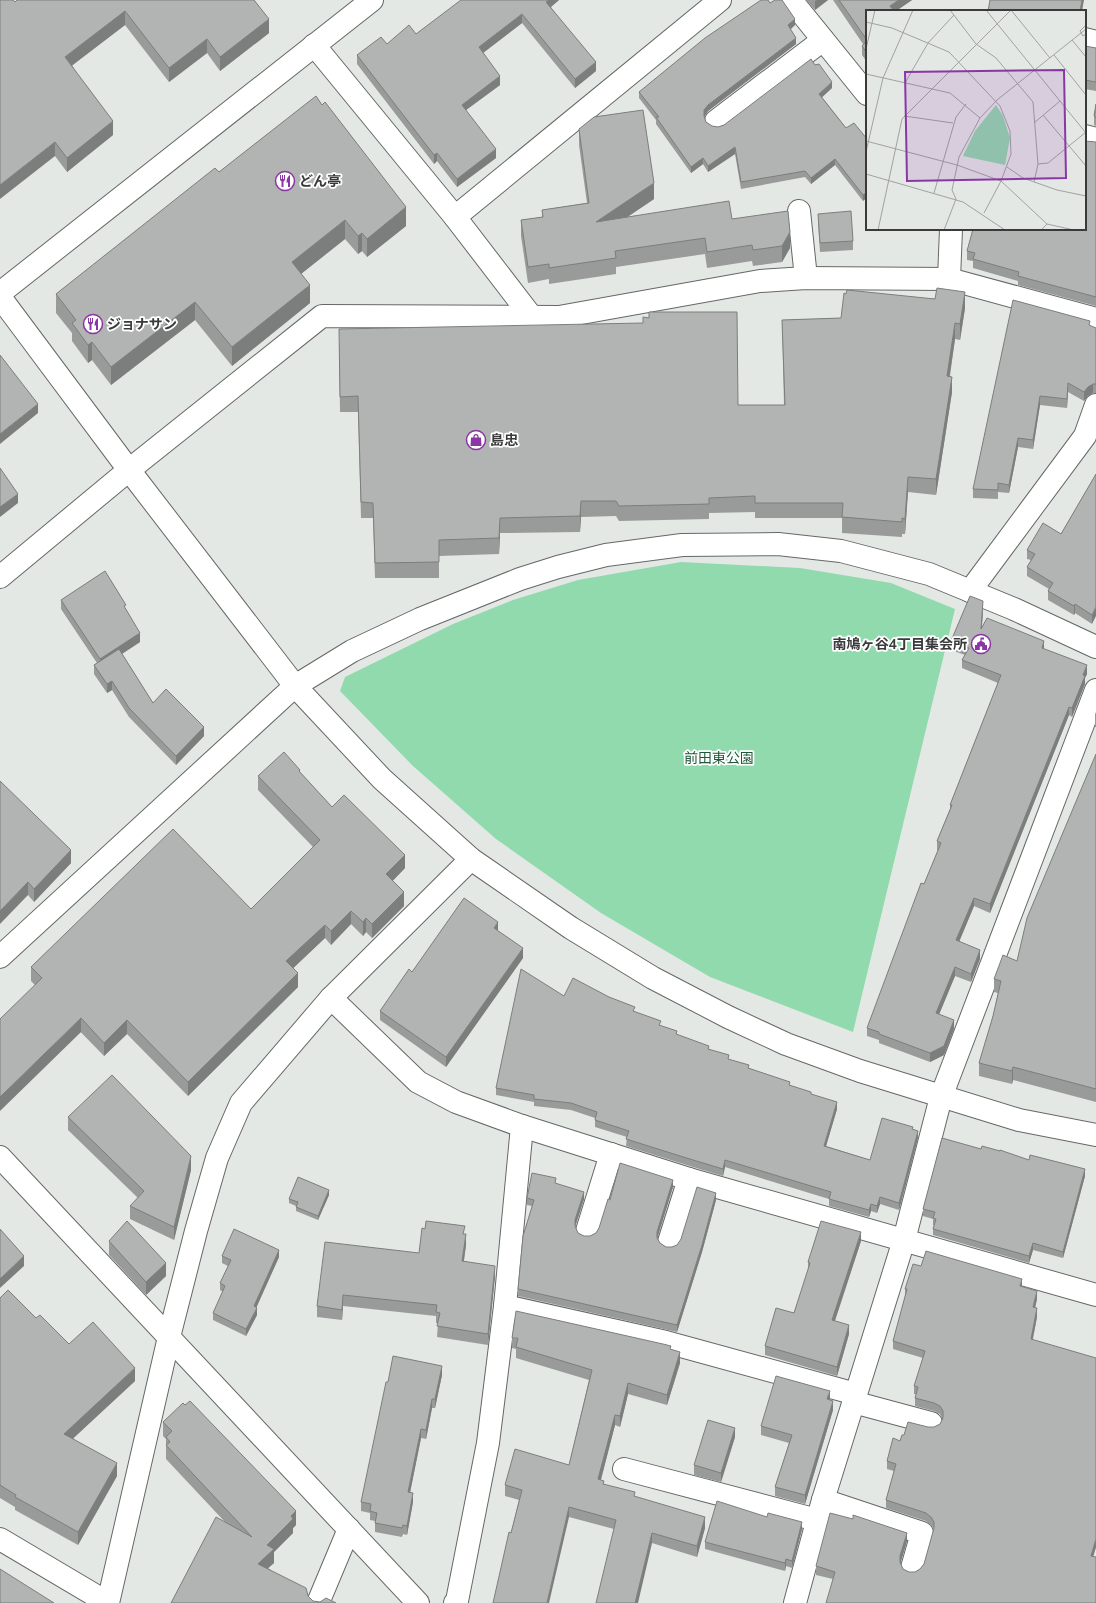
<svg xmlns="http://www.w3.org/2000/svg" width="1096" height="1603" font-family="'Nunito Sans','Noto Sans JP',sans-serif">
<rect width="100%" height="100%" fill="#e4e8e5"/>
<!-- green -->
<path fill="#91daad" d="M681,562l119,6 91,15 64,26 -102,423 -143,-55 -109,-64 -105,-74 -83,-73 -73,-75 5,-14 108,-53 60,-24 65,-20z"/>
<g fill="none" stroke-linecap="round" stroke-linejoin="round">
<defs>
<g id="minor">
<path d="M791,0l76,94"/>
<path d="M1085,39l11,3"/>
<path d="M314,45l141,172 76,99"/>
<path d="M716,121l107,-81"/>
<path d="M1085,136l11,3"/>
<path d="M799,211l7,67"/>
<path d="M455,217l265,-217"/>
<path d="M949,279l2,-50"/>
<path d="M0,293l372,-293"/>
<path d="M0,297l129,173 166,216 87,93 89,80 100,69 82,50 75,39 58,27 74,27 159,49 77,15"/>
<path d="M0,577l129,-107 193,-154 237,1 201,-36 46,-3 143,1 147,40"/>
<path d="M970,591l115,-155 11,-31"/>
<path d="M0,957l295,-271 57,-35 68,-32 100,-40 38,-12 48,-12 76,-10 96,-1 63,7 88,23 85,35 82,38"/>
<path d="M331,998l87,84 38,20 66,24 167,53 407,116"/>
<path d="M0,1157l418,446"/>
<path d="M587,1231l24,-77"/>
<path d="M669,1242l20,-63"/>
<path d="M505,1306l161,36 190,52"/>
<path d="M853,1402l78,21"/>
<path d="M624,1469l193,51"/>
<path d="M823,1500l99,33 -10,35"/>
<path d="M0,1539l108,64"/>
<path d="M108,1603l61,-266 27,-106 21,-73 24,-55 90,-105 140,-139"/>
<path d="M318,1603l31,-74"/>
<path d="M455,1603l2,-2 31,-158 17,-137 17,-180"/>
<path d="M795,1603l28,-103 81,-260 37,-143 155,-407"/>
</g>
</defs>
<!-- minor casing -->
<use href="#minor" stroke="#656866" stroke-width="24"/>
<!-- minor -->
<use href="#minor" stroke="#fff" stroke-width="22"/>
</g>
<!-- wall -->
<g fill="#989b99">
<path d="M559,0l-8,7 45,64 -21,17 -53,-65 -39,30 17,32 -34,25 30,48 -39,29 -20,-26 -3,3 -77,-100v-9l30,-11 29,-10z"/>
<path d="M806,0h22l-13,10z"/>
<path d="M833,0h79l-16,11h-29v51l-5,-7v-9l1,-2z"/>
<path d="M255,1l14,32 -49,38 -13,-18 -38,29 -44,-57 -53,40 41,70 -46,37 -12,-16 -40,-154z"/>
<path d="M770,3l25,22 -5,4 6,15 -88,67 -4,6 2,5 6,4 6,1 114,-39 -10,9 24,31 21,11 -4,62 -28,-36 -24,19 -6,-7 -64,12 -6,-35 -27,18 -5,-8 -12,9 -35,-49v-4l-17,-22v-6z"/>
<path d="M1085,46l11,2v43l-11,-2z"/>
<path d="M1096,104v22l-2,-1v-9z"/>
<path d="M579,129l75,70 -28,19 106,1 58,29 -8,14 -29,4 -1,-5 -45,7 -2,-14 -89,13v7l-67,10v-5l-21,4 -7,-47v-16l21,-3v-7l45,-7 -8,-58z"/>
<path d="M1096,142v164l-78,-21v-4l-45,-13v-7l-6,-1v-9z"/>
<path d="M219,172l187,54 -39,31 -5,-6 -4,3 -13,-15 -44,35 9,29 -78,63 -37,-46 -84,65 -19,-25 -4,3 -16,-22v-8l-16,-20v-19z"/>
<path d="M818,214l35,27v9l-33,2 -2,-29z"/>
<path d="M965,308l-5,32 -5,-1 -5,37 2,16 -16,103 -28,-3 -3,42h-3v3l-60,-4v-15h-87v-6l-46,1v6l-90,2 -3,-5 -35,1 -1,15 -80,1 -1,21 -60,2v22h-64l-2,-60h-12l-3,-106h-18l-1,-68 399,61h46l-2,-85 59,-2z"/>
<path d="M1090,326l6,2v65h-3l-5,3 -4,5 -16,-9 -1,16 -27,-3 -7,44 -15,-2 -9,46 -11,-1v7l-25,-1v-9z"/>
<path d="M1096,474l-4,150 -17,-11 -1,2 -26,-15v-9l1,-2 -22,-13v-9l4,-7 -4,-1v-9l34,-16z"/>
<path d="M61,600l65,10 14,32 -18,12 31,49 51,33 -28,29 -47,-48 -17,-27 -5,3 -13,-19v-9l3,-2 -36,-54z"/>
<path d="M983,610l-1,17 62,22 43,25 -2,4v6l-13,33 -3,-2 -79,198 -16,-7 -15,36 21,17 -9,23 -16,-6 -16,38 15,15 -10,26 -14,7 -51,-19v-3l-12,-4v-8l71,-178h-1v-9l13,-32v-4l48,-122 -36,-15v-8l3,-5 -14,-5v-9z"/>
<path d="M1096,712v15h-1v-13z"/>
<path d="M1096,754v348l-83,-22 -1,4 -33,-8v-13l14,-47 5,-23 -4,-1v-13l23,-18z"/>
<path d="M300,773l32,34 73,61 -13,13 12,25 -32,32 -6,-6 -3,4 -12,-12 -20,21 -6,-7 -32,30 5,19 -110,109 -61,-62 -23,22 -73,-75v-14l220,-58 62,-62 -55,-57v-14z"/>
<path d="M0,781l71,82 -37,39 -6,-7z"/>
<path d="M523,958l-77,109 -66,-47v-9l32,-39z"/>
<path d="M564,996l45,1 26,15 42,23 32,14 20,11 82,34 26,15 -11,37 44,14 43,-30 5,8 -19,72 -19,-6 -3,9 -6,-2 -2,6 -40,-11v-7l-104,-32 -2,9 -30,-9 -67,-21 1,-9 -32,-10v-9l-24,-8 -37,-4v-4l-38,-7v-7z"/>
<path d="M68,1117l123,53 -17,70 -44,-21v-13l8,-8 -70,-68z"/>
<path d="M981,1149l48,11 56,16 -22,82 -30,-8 -4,13 -96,-28v-6l1,-4h-1v-6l-10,-3v-7z"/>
<path d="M556,1184l28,15 -9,28 3,6 6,3h6l6,-3 3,-5 11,-28 63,-13 -16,51 3,5 6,4h6l5,-2 39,-45 -14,52 -25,80 -159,-36v-7l14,-83 -5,-1v-7z"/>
<path d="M329,1195l-11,25 -22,-9v-5l-7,-3v-4z"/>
<path d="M465,1234l1,11 -2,16 31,15 -7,69 -51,-8 1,-14h-2v-7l-93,-10 -1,14 -25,-3v-11l102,-53z"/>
<path d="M109,1241l57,35 -20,19 -37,-40z"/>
<path d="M861,1241l-26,80 14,13 -12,42 -72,-21v-9l29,-33 14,-42v-9z"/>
<path d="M222,1256l57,1 -23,50 1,8 -11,21 -33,-16v-7l10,-21 -3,-2v-7l8,-17 -6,-3z"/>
<path d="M921,1266l101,21 15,12 -2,9 2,9 -4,22 63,208 -3,9 -260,23 -17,-4v-9l91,-25 -7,22 3,6 6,3h6l5,-3 4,-5 10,-35 -3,-4 -5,-4 -40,-13v-8l8,-29 -7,-2v-8l17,-26 24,-8h6l6,-3 2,-5 -2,-5 -6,-3 -19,-5v-8l1,-4h-2v-8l9,-28 -30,-9v-8l12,-44v-8z"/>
<path d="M0,1298l36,20 33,26 66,37 -62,57 44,38 -39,69 -63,-35v-3l-15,-9z"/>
<path d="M512,1338l159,12 9,13 -13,42 -39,-11 -8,33 -5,-2 -14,55 3,4 31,13 70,31 -8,29 -45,-14 -38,-14 -45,-12 -58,16 8,-33 -14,-4v-11l64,-20 20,-85 -73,-22v-9l-4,-1z"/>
<path d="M442,1375l-7,33h-3l-6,31 -5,-1 -11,55 3,9 -6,33 -4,-1 -1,3 -27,-5v-11l-5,-1v-7l-9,-2v-9l27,-120z"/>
<path d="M830,1400l3,10 -28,94 -30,-8v-9l14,-44 -28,-8v-9z"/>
<path d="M163,1422l133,103 -3,3v5l-19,19v11l-6,5 45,33 -142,2 54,-81 -59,-63v-20l-3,-3z"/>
<path d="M735,1437l-14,45 -27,-7v-10z"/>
<path d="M767,1517l35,12 -10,39 -6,-2 -1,5 -80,-22v-7z"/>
</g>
<!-- shaded-wall -->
<g fill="#7c7e7d">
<path d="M549,0h10l-13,11v-9z"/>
<path d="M817,0h11l-13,10v-9z"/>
<path d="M899,0h13l-16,11h-6v-5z"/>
<path d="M1082,0h2l-2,11h-2z"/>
<path d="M125,11v14l-60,46v-14z"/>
<path d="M522,14v9l-43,33v-9z"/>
<path d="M269,19v14l-49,38v-14z"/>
<path d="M795,19v6l-7,7v-7z"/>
<path d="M796,38v6l-88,67 -4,6v5v-12l4,-5z"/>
<path d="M207,39v14l-38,29v-14z"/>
<path d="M596,62v9l-21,17v-9z"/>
<path d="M500,76v9l-38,28v-8z"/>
<path d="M832,82v6l-13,12v-6z"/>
<path d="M113,121v14l-46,37v-14z"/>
<path d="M55,142v14l-55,43v-14z"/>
<path d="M735,147v7l-27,18v-6z"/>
<path d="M496,149v9l-39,29v-8z"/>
<path d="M437,153v8l-3,3v-9z"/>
<path d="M703,158v6l-12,9v-6z"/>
<path d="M835,159v6l-24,19v-6z"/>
<path d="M654,183v16l-58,39v-16z"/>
<path d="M867,192v6l-4,3v-6z"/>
<path d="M406,207v19l-39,31v-18z"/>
<path d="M345,220v19l-53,42v-19z"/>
<path d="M790,232v16l-8,14v-16z"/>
<path d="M362,233v18l-4,3v-18z"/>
<path d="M310,285v18l-78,63v-19z"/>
<path d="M965,292v16l-5,32v-16z"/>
<path d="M195,302v18l-84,65v-18z"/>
<path d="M955,323v16l-8,53v-16z"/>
<path d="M92,342v18l-4,3v-18z"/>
<path d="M952,377v15l-16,103v-16z"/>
<path d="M1068,383v9l-1,16v-9z"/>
<path d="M1093,384v9l-5,3 -4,5v-9l4,-5z"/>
<path d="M1040,396v9l-7,44v-9z"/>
<path d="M38,404v9l-38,31v-10z"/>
<path d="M1018,438v9l-9,46v-8z"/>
<path d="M908,477v15l-3,42v-15z"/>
<path d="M18,494v9l-18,14v-10z"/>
<path d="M581,501v16l-1,15v-16z"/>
<path d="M500,518v15l-1,21v-16z"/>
<path d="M983,601v9l-2,27v-8z"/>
<path d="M1075,604v9l-1,2v-9z"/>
<path d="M1096,607v9l-4,8v-9z"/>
<path d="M140,633v9l-40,26v-9z"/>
<path d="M1044,641v9l-2,-2z"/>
<path d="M1087,665v9l-2,4v6l-13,33v-9l11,-33z"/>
<path d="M112,681v9l-5,3v-9z"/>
<path d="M1069,707v8l-79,198v-9z"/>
<path d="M204,727v9l-28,29v-9z"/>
<path d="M71,850v13l-37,39v-13z"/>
<path d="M405,855v13l-19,20v-14z"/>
<path d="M28,882v13l-28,29v-13z"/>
<path d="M404,892v14l-32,32v-14z"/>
<path d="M974,898v8l-18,43v-9z"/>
<path d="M351,911v13l-20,21v-14z"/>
<path d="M366,918v14l-3,4v-14z"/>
<path d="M498,922v9l-4,-3z"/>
<path d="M325,925v13l-39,37v-14z"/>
<path d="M523,948v10l-77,109v-10z"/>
<path d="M980,950v9l-9,23v-8z"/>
<path d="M955,967v9l-19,46v-9z"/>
<path d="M298,973v14l-110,109v-14z"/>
<path d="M81,1018v14l-81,79v-14z"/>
<path d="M127,1020v14l-23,22v-13z"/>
<path d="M954,1020v9l-10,26 -14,7v-9z"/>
<path d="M1013,1067v13l-1,4v-13z"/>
<path d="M837,1102v7l-13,44v-7z"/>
<path d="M918,1131v7l-19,72v-7z"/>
<path d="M191,1156v14l-17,70v-13z"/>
<path d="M725,1160v7l-2,9v-7z"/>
<path d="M1085,1169v7l-22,82v-6z"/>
<path d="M673,1180v7l-16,52v-7z"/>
<path d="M329,1190v5l-11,25v-4z"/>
<path d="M584,1192v7l-9,28v-7z"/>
<path d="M716,1193v7l-14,52 -25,80v-7z"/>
<path d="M880,1197v7l-3,9v-7z"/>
<path d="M871,1204v7l-2,6v-7z"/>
<path d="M861,1232v9l-29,88v-9z"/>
<path d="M466,1234v11l-4,27v-11z"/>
<path d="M1033,1243v7l-4,13v-7z"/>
<path d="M279,1250v7l-25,56v-7z"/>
<path d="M24,1256v10l-24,22v-9z"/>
<path d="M166,1263v13l-20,19v-13z"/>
<path d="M495,1266v10l-7,69v-11z"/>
<path d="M1022,1279v8l-2,-1z"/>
<path d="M1037,1291v8l-4,17v-9z"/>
<path d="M343,1295v11l-1,14v-10z"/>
<path d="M257,1308v7l-11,21v-7z"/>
<path d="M1037,1308v9l-6,30v-8z"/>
<path d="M849,1325v9l-12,42v-9z"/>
<path d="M680,1352v11l-13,42v-10z"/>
<path d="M442,1366v9l-7,33v-9z"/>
<path d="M135,1368v13l-71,66v-13z"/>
<path d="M628,1383v11l-8,33v-11z"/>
<path d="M830,1391v9l-3,-1z"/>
<path d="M432,1399v9l-6,31v-9z"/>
<path d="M833,1401v9l-28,94v-9z"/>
<path d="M615,1415v10l-17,65v-11z"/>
<path d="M735,1428v9l-14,45v-9z"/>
<path d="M421,1429v9l-13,64v-10z"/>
<path d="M117,1463v13l-39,69v-13z"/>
<path d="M413,1493v9l-6,33v-9z"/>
<path d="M569,1507v10l-20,86h-2z"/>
<path d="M296,1511v14l-3,3v5l-19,19v11l-16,14v-13l9,-19 24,-29z"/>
<path d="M705,1517v11l-8,29v-11z"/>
<path d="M802,1522v7l-10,39v-7z"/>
<path d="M652,1533v10l-14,60h-3z"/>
<path d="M907,1533v8l-7,24v-9z"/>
<path d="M1096,1539v8l-5,17v-8z"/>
<path d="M786,1559v7l-1,5v-8z"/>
</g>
<!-- building -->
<g fill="#b1b4b2" stroke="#7c7e7d">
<path d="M0,0h13l2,2 2,-2h237l15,19 -49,38 -13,-18 -38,29 -44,-57 -60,46 48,64 -46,37 -12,-16 -55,43z"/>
<path d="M461,0h88l-3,2 50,60 -21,17 -53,-65 -43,33 21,29 -38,29 34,44 -39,30 -20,-26 -3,2 -77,-100 24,-18 6,7 22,-19 7,9z"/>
<path d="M761,0h7l2,3 5,-3h7l13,19 -7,6 8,13 -88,67 -4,5v6l2,6 6,4 6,1 6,-2 87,-66 4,6 4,-1 13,18 -13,12 27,34 8,-5 13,16v53l-4,3 -28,-36 -24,19 -6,-7 -64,11 -6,-35 -27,19 -5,-8 -12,9 -35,-50h3l-20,-25 66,-54z"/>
<path d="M839,0h60l-9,6 4,5h-27v29z"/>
<path d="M990,0h92l-2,11h-92z"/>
<path d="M867,41v12l-5,-7z"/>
<path d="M1085,46l11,2v34l-11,-2z"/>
<path d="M316,96l6,9 3,-3 81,105 -39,32 -5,-6 -4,3 -13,-16 -53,42 18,23 -78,62 -37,-45 -84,65 -19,-25 -4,3 -16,-22 4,-3 -20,-26 159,-126 4,4z"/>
<path d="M1096,104v14l-2,-2z"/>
<path d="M643,110l11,73 -58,39 133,-21 3,18 56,-8 2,21 -8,14 -29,4 -1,-5 -45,7 -2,-14 -90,13 1,7 -67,10v-4l-21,3 -7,-47 22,-3 -1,-7 47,-7 -10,-74 15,-12z"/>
<path d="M1085,141l11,1v155l-78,-21 1,-4 -46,-13 2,-6 -8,-2 6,-22h112z"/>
<path d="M851,211l2,30 -33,2 -2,-29z"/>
<path d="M937,288l28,4 -5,32 -5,-1 -8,53 5,1 -16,102 -28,-2 -3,42 -3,-1v4l-60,-5 1,-14h-88v-7l-46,2v6l-90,2 -3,-5h-35l-1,15 -80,2 -1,20 -60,2v22l-64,1 -2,-60 -12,-1 -3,-106 -18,1 -1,-68 304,-6v-6l6,1v-6h88l1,93h47l-3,-85 59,-2 3,-25 2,1 1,-4 88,9z"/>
<path d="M1013,300l77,21 -1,4 7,3v56h-3l-5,3 -4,5 -16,-9 -1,16 -27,-3 -7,44 -15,-2 -9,47 -11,-2v7l-25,-1z"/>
<path d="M0,355l38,49 -38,30z"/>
<path d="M0,468l18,26 -18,13z"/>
<path d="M1096,474v133l-4,8 -17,-11 -1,2 -26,-15 5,-8 -26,-16 8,-13 -8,-4 16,-27 18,11z"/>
<path d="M105,571l21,34 -2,1 16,27 -40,26 -39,-59z"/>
<path d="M970,596l13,5 -2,28 6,-11 57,23 -2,7 45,17 -4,10 2,1 -13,32 -3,-1 -79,197 -16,-6 -18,42 24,10 -9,24 -16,-7 -19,46 18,7 -10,26 -14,7 -51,-19v-2l-12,-4 54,-145 3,1 17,-41 -4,-2 15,-36h-2l51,-130 -39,-15 7,-12 -18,-7z"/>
<path d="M119,649l34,54 13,-14 38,38 -28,29 -47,-48 -17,-27 -5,3 -13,-19z"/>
<path d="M284,752l16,18 -1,1 33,36 12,-12 61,60 -19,19 18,18 -32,32 -6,-6 -3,4 -12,-11 -20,20 -6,-6 -39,36 12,12 -110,109 -61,-62 -23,23 -23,-25 -81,79v-78l42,-41 -11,-11 142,-138 78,80 69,-69 -62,-64z"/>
<path d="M1096,754v335l-83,-22 -1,4 -33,-8 14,-47 8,-35 -7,-2 9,-24 14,6 10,-43z"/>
<path d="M0,781l71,69 -37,39 -6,-7 -28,29z"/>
<path d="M464,898l34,24 -4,6 29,20 -77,109 -66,-46 29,-42 3,3z"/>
<path d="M521,969l43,27 9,-18 36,19 26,10 -2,4 28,10 -2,4 18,6 -1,3 33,12 -1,3 21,6 -1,4 21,6 -1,3 42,14 -1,3 22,7v2l26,8 -13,44 46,14 12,-42 31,9 -1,2 6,2 -19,72 -19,-6 -3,9 -6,-2 -2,6 -40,-11 2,-7 -106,-32 -2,9 -30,-9 -67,-21 3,-8 -34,-11 2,-8 -26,-9 -37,-4v-4l-38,-7z"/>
<path d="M112,1075l79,81 -17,71 -44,-21 14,-15 -76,-74z"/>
<path d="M942,1138l39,11 1,-3 18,5v-1l29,10 1,-5 55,14 -22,83 -30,-9 -4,13 -96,-27 3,-10 -3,-1 2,-6 -12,-3z"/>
<path d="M620,1163l53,17 -16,52v6l3,5 6,4h6l5,-2 4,-6 16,-52 19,6 -14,52 -25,80 -159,-36 5,-53 11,-36 -7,-2 5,-25 24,5 -1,5 29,9 -9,28v6l3,7 6,3h6l6,-3 3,-5 9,-29 2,1z"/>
<path d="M298,1177l31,13 -11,26 -22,-9 2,-5 -9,-3z"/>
<path d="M127,1221l39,42 -20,19 -37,-41z"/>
<path d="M426,1221l39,5 -2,8h3l-4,27 33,5 -7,68 -51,-8 3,-13 -4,-1 1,-7 -94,-10 -1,15 -25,-4 8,-64 94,11 3,-25 3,1z"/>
<path d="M821,1221l40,11 -29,88 17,5 -12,42 -72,-21 11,-38 18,5 16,-50 -2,-1z"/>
<path d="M0,1229l24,27 -24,23z"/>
<path d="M234,1229l45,21 -25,56 3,2 -11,21 -33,-16 12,-27 -5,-3 11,-23 -9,-4z"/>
<path d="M926,1251l96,28 -2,7 17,5 -4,16 4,1 -6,31 65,19v181l-5,17 5,1v46h-270l9,-31 -19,-6 14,-53 23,6v-4l54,18 -7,23v6l3,7 6,3h6l5,-3 4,-5 10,-36v-6l-3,-5 -5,-4 -40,-13 10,-36 -9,-3 6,-23 7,3 2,-6h2l4,-13 20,5h6l6,-3 3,-6v-7l-3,-5 -6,-3 -19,-5 3,-11 -4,-1 11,-35 -32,-10 14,-52h-2l8,-25 8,2z"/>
<path d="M8,1290l28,28 4,-3 29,29 24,-22 42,46 -71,66 53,29 -39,69 -63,-35 1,-2 -16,-10v-187z"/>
<path d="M516,1311l147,33 8,2 -1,3 10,3 -13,43 -39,-12 -8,33 -5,-1 -17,64 6,2 -1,3 32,8 -1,4 71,21 -8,29 -45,-13 -17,70h-39l20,-83 -47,-13 -22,96h-54l16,-71 2,1 11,-43 -17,-5 10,-36 54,16 23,-95 -76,-23 2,-9h-6z"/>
<path d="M393,1356l49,10 -7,33h-3l-6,31 -5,-1 -13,63 5,1 -6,33 -4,-1 -1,3 -27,-5 2,-10 -7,-2 1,-7 -10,-2 25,-120h2z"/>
<path d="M776,1376l54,15 -3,8 6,2 -28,94 -30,-8 17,-52 -31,-9z"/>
<path d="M190,1401l106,110 -5,5 2,3 -26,26 7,4 -16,15 48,24 2,8 5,5 7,1 6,-4 10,5h-165l45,-86 36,20 -86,-92 4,-3 -4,-5 6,-6 -9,-9 20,-19 2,2z"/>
<path d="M708,1420l27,8 -14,45 -27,-8z"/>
<path d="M717,1501l50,16 1,-4 34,9 -10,39 -6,-2 -1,4 -80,-21z"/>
<path d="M0,1569l54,34h-54z"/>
</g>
<!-- icons -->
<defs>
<symbol id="restaurant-ring" viewBox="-11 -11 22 22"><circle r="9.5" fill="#fff" stroke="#8a36a5" stroke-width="1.5"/><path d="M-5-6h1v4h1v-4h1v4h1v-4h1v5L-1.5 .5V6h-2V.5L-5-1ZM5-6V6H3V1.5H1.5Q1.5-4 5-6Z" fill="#8a36a5"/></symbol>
<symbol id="shop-ring" viewBox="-11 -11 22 22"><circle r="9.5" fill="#fff" stroke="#8a36a5" stroke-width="1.5"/><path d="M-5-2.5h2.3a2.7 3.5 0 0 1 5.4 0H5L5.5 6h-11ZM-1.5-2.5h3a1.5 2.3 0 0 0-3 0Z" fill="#8a36a5"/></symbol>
<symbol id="civic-ring" viewBox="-11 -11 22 22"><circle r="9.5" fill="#fff" stroke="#8a36a5" stroke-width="1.5"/><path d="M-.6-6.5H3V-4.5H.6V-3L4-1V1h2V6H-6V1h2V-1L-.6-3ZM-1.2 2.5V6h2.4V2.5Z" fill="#8a36a5"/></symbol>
</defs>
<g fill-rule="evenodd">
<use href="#restaurant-ring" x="274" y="170" width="22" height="22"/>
<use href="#restaurant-ring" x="82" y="313" width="22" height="22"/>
<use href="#shop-ring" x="465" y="429" width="22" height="22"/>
<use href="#civic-ring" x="970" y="633" width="22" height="22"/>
</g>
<g text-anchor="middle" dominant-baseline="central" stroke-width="3.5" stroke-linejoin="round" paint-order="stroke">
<!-- poi labels -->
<g font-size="14" font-weight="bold" fill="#393a39" stroke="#fff" text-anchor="start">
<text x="299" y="181">どん亭</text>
<text x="107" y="324">ジョナサン</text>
<text x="490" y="440">島忠</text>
<text x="967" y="644" text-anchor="end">南鳩ヶ谷4丁目集会所</text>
</g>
<!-- park labels -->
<g font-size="14" fill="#1e5739" stroke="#fff">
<text x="719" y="758">前田東公園</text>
</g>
</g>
<!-- overview -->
<g transform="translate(866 10)">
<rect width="220" height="220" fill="#e4e8e5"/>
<path d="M130,95l7,11 7,22 -5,27 -42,-9 12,-25z" fill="#91daad"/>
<path fill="none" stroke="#a0a2a0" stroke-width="1" d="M84,0l26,34 20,14 37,44 5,62 -4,18M120,0l100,123M145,0l39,48M0,12l26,6 57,24 51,54 10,25 1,23 -10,27 -17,32M220,15l-6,6 3,5 3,-2M206,30l14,17M0,39l9,-39M188,45l32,40M0,64l84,19 30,25M39,73l23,-40 26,-28M177,105l43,51M38,106l49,7M168,113l26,-22M0,131l91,24 44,16 46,43M0,142l17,-74 30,-68M172,154l10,-1 38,-31M141,157l16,11 34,12 29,6M0,164l97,28 42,28M68,183l22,-76 10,-13M12,220l24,-111 109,-109M78,220l12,-31 -4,-9 7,-33 21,-39 17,-18 89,-71M175,220l6,-6 27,6"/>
<path fill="#8a36a5" fill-opacity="0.15" stroke="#8a36a5" stroke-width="2" d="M198,60l2,108 -159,3 -2,-109z"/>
<rect width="220" height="220" fill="none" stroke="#393a39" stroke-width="2"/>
</g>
</svg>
